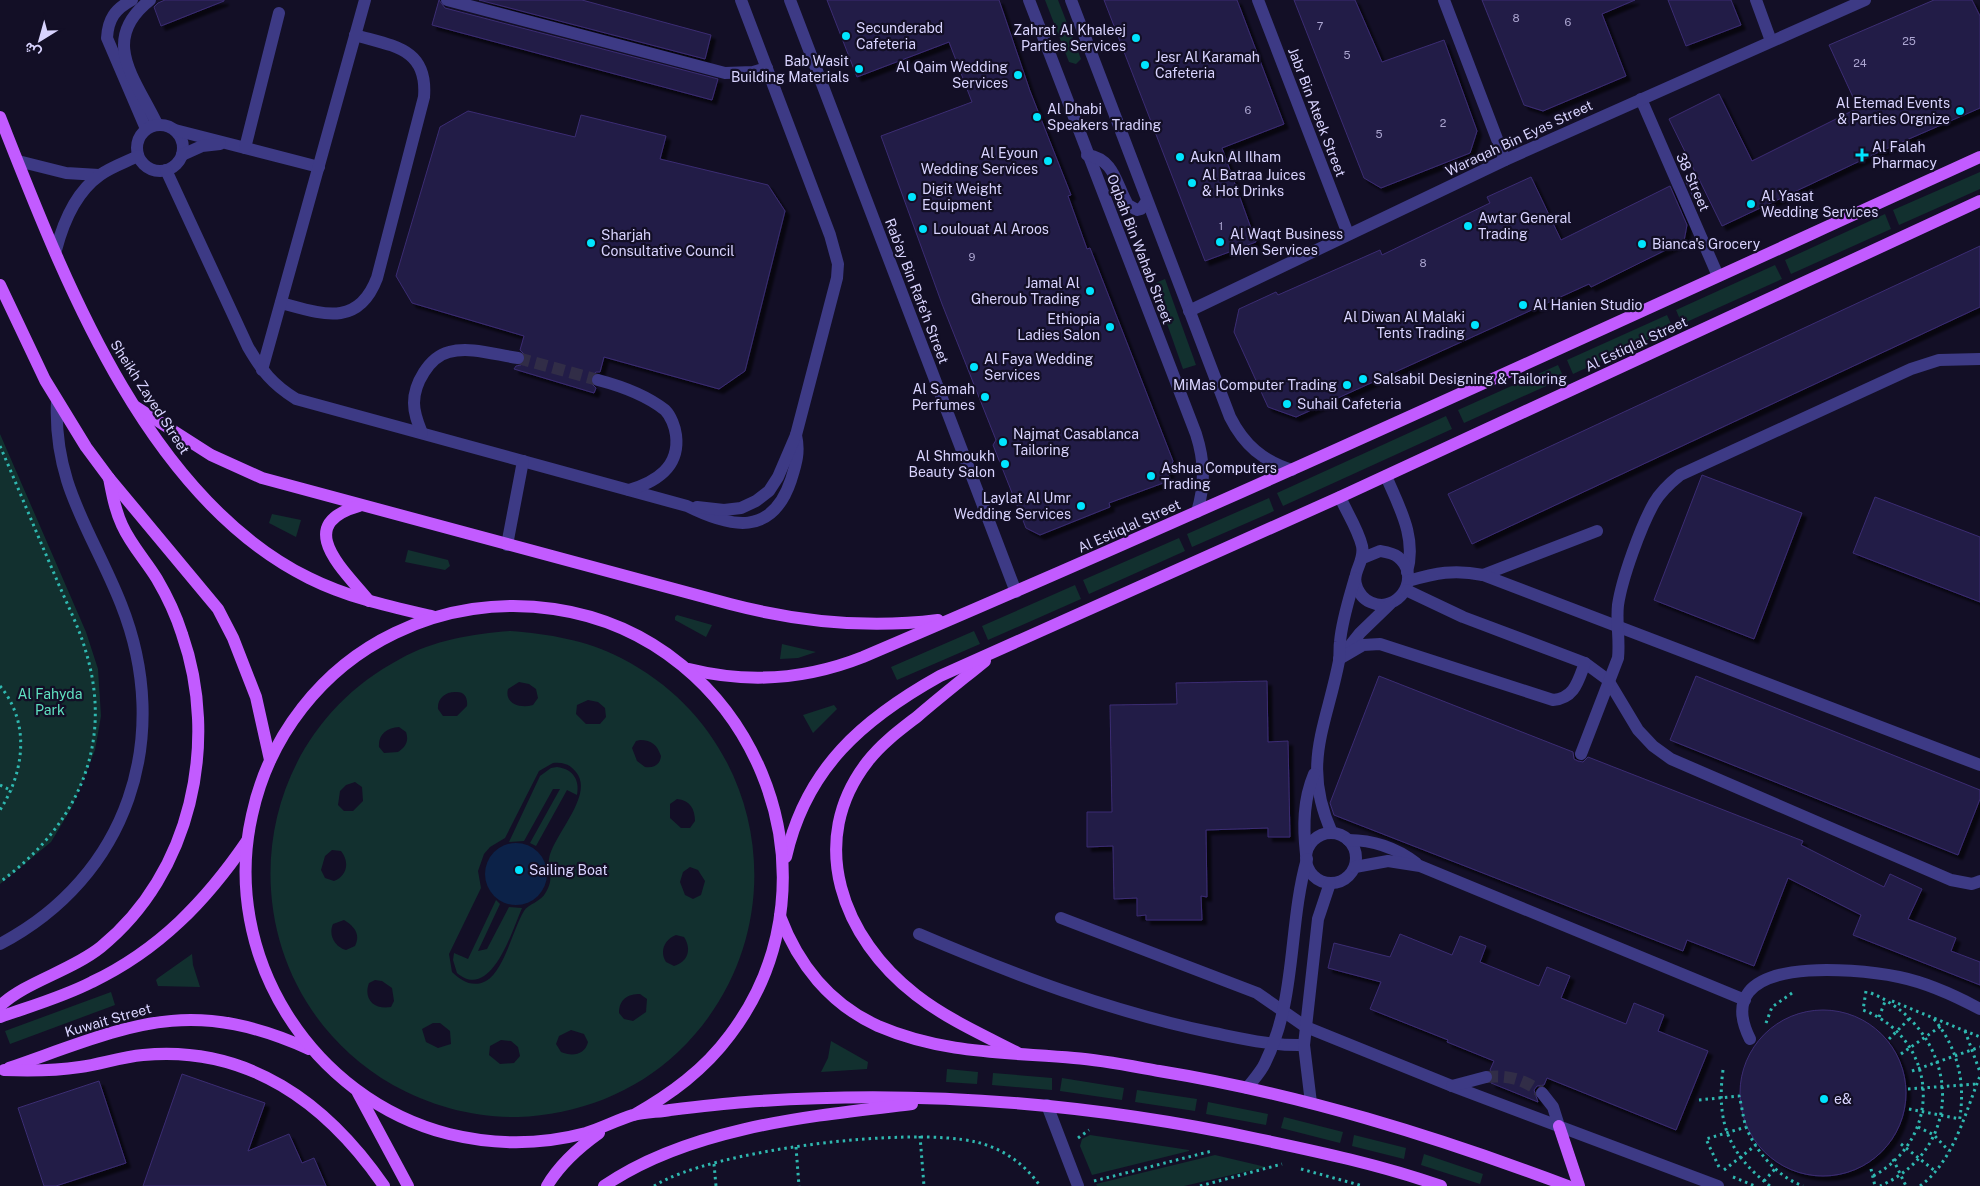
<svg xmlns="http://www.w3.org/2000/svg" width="1980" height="1186" font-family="'Public Sans',Vazirmatn,sans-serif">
<defs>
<filter id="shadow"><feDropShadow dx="4.5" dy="4.5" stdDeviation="1" flood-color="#0009"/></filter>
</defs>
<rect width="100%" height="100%" fill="#130f26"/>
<!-- green -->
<g fill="#12302f" fill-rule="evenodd">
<path d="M1045,0h13l23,59 -5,5 -7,-2z"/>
<path d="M1980,172v17l-81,36 -6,-15z"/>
<path d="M1885,214l6,15 -100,45 -6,-14z"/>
<path d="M1775,265l7,14 -100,45 -6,-14z"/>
<path d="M1165,279l31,86 -13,4 -30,-85z"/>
<path d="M1667,315l6,13 -100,46 -6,-14z"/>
<path d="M1558,365l6,13 -100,45 -6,-13z"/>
<path d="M1446,416l6,13 -169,77 -6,-13z"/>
<path d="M0,434l86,198 12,37 3,47 -6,34 -23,57 -21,35 -51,42z"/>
<path d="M1269,498l5,13 -82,36 -5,-13z"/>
<path d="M272,514l29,6 -5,17 -27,-14z"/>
<path d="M1179,538l6,13 -96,43 -6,-14z"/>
<path d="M408,550l40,10 2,6 -5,4 -40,-8z"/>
<path d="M1075,585l6,14 -93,41 -6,-14z"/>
<path d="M677,615l35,10 -6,12 -31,-17v-3z"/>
<path d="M510,631c39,3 76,9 111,27 151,77 179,278 57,394 -43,41 -101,63 -160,65 -43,1 -87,-11 -125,-32 -166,-95 -163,-336 7,-426 34,-19 72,-25 110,-28zM519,682l10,2 7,5 2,9 -5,7c-12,4 -29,-1 -25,-16zM455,692c9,-1 13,5 12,14l-10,10h-14l-5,-7c-1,-10 7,-17 17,-17zM588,700l10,2 7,6 1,9 -6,7h-14l-10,-10 1,-9zM399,727l7,5c3,9 0,15 -8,20l-14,1 -5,-6c-1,-13 8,-19 20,-20zM640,740c12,0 17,5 21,16 -1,9 -7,12 -16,11l-8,-6 -5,-13 4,-7zM553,763c9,-1 17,1 23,9 19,23 -23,63 -27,87 -2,12 6,18 -3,33 -5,10 -18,12 -22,19 -11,18 -20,60 -38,70 -13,7 -25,0 -34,-9l-3,-18 32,-66 -3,-17 6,-17 6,-7 15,-9 34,-67zM355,782l7,5 1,14 -10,10h-9l-6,-6 2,-14 6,-6zM677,799c13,1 18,10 18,22l-5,7h-9l-11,-10v-14zM332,850l9,1c9,11 6,25 -7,30l-9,-3 -4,-8 4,-14zM690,867l8,3 7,11 -4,14 -8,4 -8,-4 -5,-13 3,-10zM344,920c10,6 17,14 11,26l-9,4c-11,-3 -18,-15 -13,-26zM676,935l8,2c8,12 4,25 -10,29l-8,-4c-7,-11 -1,-23 10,-27zM375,980l7,1 10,7 2,13 -3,6c-17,3 -28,-8 -22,-24zM640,994l7,5 -1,13 -13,9 -9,-2 -5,-6c0,-14 9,-19 21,-19zM433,1023h7l10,8 1,13 -13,4 -12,-6 -4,-13zM571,1030l13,4 4,8c-3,13 -16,15 -27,10l-5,-8 3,-8zM501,1040l10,1 7,6 2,9 -6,7 -14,1 -11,-9 1,-9z"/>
<path d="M974,631l6,13 -83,36 -6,-13z"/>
<path d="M782,644l34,8 -18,6 -18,1z"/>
<path d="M834,705l3,4 -24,24 -10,-18z"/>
<path d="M557,767c16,2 23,13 20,28l-10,-5 -31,56 -6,-3 30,-54h-7l-29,52 -15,1 31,-66 11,-8z"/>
<path d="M496,900l4,4 -22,47 9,-2 22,-42 13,1c-10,23 -31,94 -65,65l-4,-13 1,-7 14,6z"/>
<path d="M192,954l1,11 7,22 -42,-1 -2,-6 2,-2z"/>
<path d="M111,992l4,13 -105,39 -5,-13z"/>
<path d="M831,1041l37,21 -1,7 -46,3 7,-14z"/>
<path d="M947,1069l31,3 -1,12 -31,-2z"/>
<path d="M993,1073l59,5v12l-60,-5z"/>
<path d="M1062,1078l62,10 -2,12 -62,-9z"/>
<path d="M1137,1090l60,9 -2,12 -60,-9z"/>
<path d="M1208,1102l60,12 -2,11 -60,-11z"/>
<path d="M1284,1117l59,15 -3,11 -59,-15z"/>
<path d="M1090,1135l99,15v1l-97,24 -12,-29 2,-7z"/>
<path d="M1354,1135l52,13 -2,11 -52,-13z"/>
<path d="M1424,1154l59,20 -3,10 -59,-19z"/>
<path d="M1215,1155l51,12 -82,19h-87l-1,-2z"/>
</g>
<!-- water -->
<circle fill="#0c2248" cx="516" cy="874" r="31"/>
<!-- building -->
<g fill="#241b47" stroke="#3b2d73" filter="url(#shadow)">
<path d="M165,0h59v1l-63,25 -7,-19 4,-4z"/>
<path d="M439,0l6,8 273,71 -6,21 -280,-75z"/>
<path d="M479,0h103l129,35 -6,24z"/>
<path d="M827,0h172l31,91 41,104 -3,1 19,53 3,-1 83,213 -7,21 -57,21 1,4 -70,28 -14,-7 -33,-83 3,-5 -54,-136 -61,-168 91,-34 -23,-60 -92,35z"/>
<path d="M1104,0h133l47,124 -62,24 34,94 -51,19z"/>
<path d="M1294,0h61l27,62 62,-22 33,91 -7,22 -89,35 -17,-10z"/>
<path d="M1482,0h153l-33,14 24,62 -83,35 -19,-6z"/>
<path d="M1668,0h63l10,25 -55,21z"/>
<path d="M1934,0h38l8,16v92l-101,44 -157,74 -25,-51 -4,22 -8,-17 11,-6 -27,-55 50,-25 33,67 106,-53 -29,-63z"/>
<path d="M468,111l107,26 6,-22 85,21 -6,23 108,26 17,26 -40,160 -26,18 -115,-32 -4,15h-4l-6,5v5l6,6 -2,5 -80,-24 2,-3 5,-1 5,-5 -1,-5 -5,-5 4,-14 -112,-33 -16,-27 44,-149z"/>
<path d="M1531,177l30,63 109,-54 17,39 -3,16 -93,46 -2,-3 -293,133 -28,-10 -34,-75 5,-23 37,-17 2,3 102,-45 2,5 108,-52 -3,-6z"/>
<path d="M1980,246v61l-508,237 -24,-50z"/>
<path d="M1702,475l100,38 -48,126 -100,-39z"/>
<path d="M1875,497l105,40v65l-127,-49z"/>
<path d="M1379,676l194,76 1,7 4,2 5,1 5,-5 215,84 -2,4 83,42 6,-13 32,15 -14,30 48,19 -5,13 29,11v23l-127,-50 8,-20 -73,-37 -34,88 -67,-26 -4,11 -349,-136 -4,-12z"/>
<path d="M1696,676l284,114v9l-22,56 -288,-115z"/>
<path d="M1267,681l1,61 20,-1 2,96h-22v-9l-62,2 1,67 -6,-1 1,24h-56v-5l-9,1v-18l-23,1 -1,-53 -26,1v-35h25l-2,-107 67,-1 -1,-21z"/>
<path d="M1400,934l52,21 8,-19 26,10 -6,16 59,24 8,-19 23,9 -9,22 65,26 8,-21 30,12 -6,16 50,20 -32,79 -129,-52 -3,7 -7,1 -3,4 4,12 -47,-19 3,-8 -4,-5 4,-9 -47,-19 1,-2 -78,-31 11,-27 -53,-14 6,-25 56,14z"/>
<circle cx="1823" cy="1093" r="83"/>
<path d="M182,1074l83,29 -17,48 41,-17 13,29 12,-5 12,28h-183z"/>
<path d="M99,1081l27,82 -70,23h-12l-26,-78z"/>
</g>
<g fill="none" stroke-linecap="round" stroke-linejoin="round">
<!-- minor-tunnel -->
<g stroke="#312d47" stroke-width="12" stroke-dasharray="12 6" stroke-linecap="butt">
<path d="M518,358l80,22"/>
<path d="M1486,1077c22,-2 38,2 56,16"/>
</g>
<!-- path -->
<g stroke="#2fb8b0" stroke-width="3" stroke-dasharray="2.5 4" stroke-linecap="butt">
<path d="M0,446c19,44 37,88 56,132 10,24 23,49 30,74 28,93 -9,174 -86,230"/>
<path d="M0,686c31,37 24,87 0,124"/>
<path d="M0,785l12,6"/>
<path d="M1866,991l-3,19c76,29 81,128 10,166"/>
<path d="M1871,993c86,36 101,152 9,193"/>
<path d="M1892,1001l88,36"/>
<path d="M1879,1017l7,-18"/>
<path d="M1934,1019c25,31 32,65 25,104"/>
<path d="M1766,1023l6,-16 20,-14"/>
<path d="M1965,1031l15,41"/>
<path d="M1889,1039l21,-21"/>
<path d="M1901,1054l40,-28"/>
<path d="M1723,1070c-7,53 6,84 47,116"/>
<path d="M1912,1071l68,-24"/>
<path d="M1908,1089l69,-5"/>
<path d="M1699,1100l40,-4c3,10 4,22 7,31 10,25 32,50 57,59"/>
<path d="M1909,1109l51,10"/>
<path d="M1918,1127l16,8 15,16"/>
<path d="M920,1136l4,50"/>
<path d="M1078,1138l11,-8"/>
<path d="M1901,1144l34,27"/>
<path d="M796,1147l3,39"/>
<path d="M1893,1159l13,27"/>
<path d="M714,1164l2,22"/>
<path d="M1719,1167l-13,-28 40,-12"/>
<path d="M1301,1169l62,17"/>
<path d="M1871,1169l4,17"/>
<path d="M1724,1170l32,-25"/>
<path d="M1733,1177l22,9"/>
<path d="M1094,1181l118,-30"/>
<path d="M1764,1181l11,-12"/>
<path d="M654,1186c57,-36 256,-60 322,-44 26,6 49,22 64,44"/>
<path d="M1200,1186l82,-22"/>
<path d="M1920,1186c34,-25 45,-73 60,-110"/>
</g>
<!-- minor -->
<g stroke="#3d3a85" stroke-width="12">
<path d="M132,0c-17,9 -24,19 -25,38l39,91"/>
<path d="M150,0c-51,40 -15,78 7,124"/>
<path d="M447,0l278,73 28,-1 14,-4"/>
<path d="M790,0l226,592"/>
<path d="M1029,0l167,434c9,28 9,51 1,78"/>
<path d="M1071,0l159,417c14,28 33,44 62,53"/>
<path d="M1258,0l90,234"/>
<path d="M1444,0l61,160"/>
<path d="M1756,0l15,41"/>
<path d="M1641,99l77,177"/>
<circle cx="160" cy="148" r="23"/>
<path d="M175,130l144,37"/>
<path d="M245,148l34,-135"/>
<path d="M182,155l20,-9 18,-2"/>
<path d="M1087,155c28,4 29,30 41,50l9,5 4,-1 6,-8"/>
<path d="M18,161l48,12 33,2"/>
<path d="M166,170l82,177c14,24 24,37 48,52l391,107c44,22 85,31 104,-26 5,-16 9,-28 5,-45"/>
<path d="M56,250c7,-27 20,-58 44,-75 11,-8 26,-13 38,-19"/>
<path d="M281,303c41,11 77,25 96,-25l47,-181c4,-49 -31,-51 -69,-62"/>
<path d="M1189,311l316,-151 360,-160"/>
<path d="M262,370l103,-370"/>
<path d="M598,380c23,6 48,15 67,30 6,6 10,17 11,25 4,32 -20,47 -47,55"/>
<path d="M422,433c-4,-10 -8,-19 -8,-30 0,-19 15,-46 35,-51 21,-6 47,3 69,6"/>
<path d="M1386,476c13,31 31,61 21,96"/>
<path d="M1340,497c7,16 18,32 22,49 4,20 -17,28 0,50 4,5 13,9 20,9 24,-2 36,-32 16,-48 -5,-4 -12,-5 -18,-6l-17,7"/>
<path d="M697,507l27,3 17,-2 15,-7 13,-10 9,-14 18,-42 41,-157 1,-14 -8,-29 -89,-235"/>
<path d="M507,545l16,-84"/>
<path d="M1483,575l114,-44"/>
<path d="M1408,581c28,-8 46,-12 75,-6l497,190"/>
<path d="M1406,590l57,27 122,46 23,17 30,50 15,16 18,13 280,121 21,4 8,-3"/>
<path d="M1345,652l15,-19 30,-29"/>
<path d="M1339,659l24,-14 17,-1 173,56c22,-2 25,-19 32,-37"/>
<path d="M1581,754l37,-96c2,-18 -2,-36 0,-53 4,-27 23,-79 36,-102 7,-12 16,-20 26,-28l231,-106 28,-9 41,-1"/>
<path d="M1332,833c-31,-69 -6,-105 7,-172 1,-7 0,-13 1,-19 2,-22 9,-43 15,-64"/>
<circle cx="1331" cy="858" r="25"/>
<path d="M1348,840c26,0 47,7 68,23"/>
<path d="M1306,854c-3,-27 -3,-54 8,-80"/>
<path d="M1355,867l33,-6 32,5 325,134"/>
<path d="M1061,918l196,75 49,34 146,59 266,100"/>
<path d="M919,934c96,41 192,78 295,99 30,6 60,13 90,12"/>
<path d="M0,944c128,-67 174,-207 121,-340 -29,-73 -68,-119 -64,-203"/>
<path d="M1750,1039c-43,-86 105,-71 149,-62 29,6 55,18 81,32"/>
<path d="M1452,1086l34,-9"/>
<path d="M1247,1088c6,-8 14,-16 18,-25 32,-64 23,-137 42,-204"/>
<path d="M1542,1093l11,14 6,19"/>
<path d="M1311,1103l-7,-58 14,-126 12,-36"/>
<path d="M1047,1105l31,81"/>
</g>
<!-- major -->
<g stroke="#c25bff" stroke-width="12">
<path d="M0,117c63,159 145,380 309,461 40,20 83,29 126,39"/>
<path d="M0,285l45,95 41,67 23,31 109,131 15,29 23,59 14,63"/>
<path d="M136,407l75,48 51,23 468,126c69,18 137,25 208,16"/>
<path d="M359,506c-67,19 -15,64 10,95"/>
<path d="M985,661c-22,18 -45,36 -67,55 -18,14 -36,27 -50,45 -63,80 -25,178 48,234 31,24 67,40 102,58"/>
<path d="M689,669c60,15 116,11 174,-12 376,-160 746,-331 1117,-500"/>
<path d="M786,857c20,-89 77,-138 154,-181l400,-179 640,-296"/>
<path d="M780,916c18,48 50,88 98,110 65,28 127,26 196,32 28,2 57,8 85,13 141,23 276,65 409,115"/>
<path d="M0,1006c25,-24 71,-35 101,-59 90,-73 119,-205 81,-313 -6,-19 -15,-38 -25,-55 -11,-18 -26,-34 -35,-54 -7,-15 -10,-31 -13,-47"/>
<path d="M0,1017c31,-11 63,-20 92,-35 67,-32 114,-81 155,-141"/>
<path d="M9,1068c118,-41 178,-74 300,-19"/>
<path d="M4,1070c25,1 50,1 76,-3 21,-3 41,-10 63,-12 105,-10 184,48 241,131"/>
<path d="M358,1093l50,93"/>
<path d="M634,1115c37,-21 70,-45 96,-80 121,-160 22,-397 -176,-426 -54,-8 -110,0 -159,24 -73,35 -126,103 -143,182 -32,140 59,284 197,319 45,11 92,11 137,-1 16,-5 31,-13 47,-18 11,-3 26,-3 37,-5 25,-3 50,-6 76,-8 172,-13 343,1 512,37 62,13 123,26 183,47"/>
<path d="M1559,1126l20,60"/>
<path d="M547,1186c13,-22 31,-38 52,-53"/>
<path d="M604,1186c86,-59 207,-70 308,-82"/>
</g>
</g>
<!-- markers -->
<g fill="#00e5ff" stroke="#130f26" stroke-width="2">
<circle cx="846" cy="36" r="5"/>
<circle cx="1136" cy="38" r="5"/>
<circle cx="1145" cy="65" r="5"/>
<circle cx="859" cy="69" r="5"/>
<circle cx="1018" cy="75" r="5"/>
<circle cx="1960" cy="111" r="5"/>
<circle cx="1037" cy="117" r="5"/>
<path d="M1859.5 147.5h5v5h5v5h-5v5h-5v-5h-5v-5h5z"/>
<circle cx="1180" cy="157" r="5"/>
<circle cx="1048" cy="161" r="5"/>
<circle cx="1192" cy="183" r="5"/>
<circle cx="912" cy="197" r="5"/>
<circle cx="1751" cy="204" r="5"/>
<circle cx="1468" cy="226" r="5"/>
<circle cx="923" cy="229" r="5"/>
<circle cx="1220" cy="242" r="5"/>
<circle cx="591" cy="243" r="5"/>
<circle cx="1642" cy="244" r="5"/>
<circle cx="1090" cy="291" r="5"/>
<circle cx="1523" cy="305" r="5"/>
<circle cx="1475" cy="325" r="5"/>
<circle cx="1110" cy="327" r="5"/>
<circle cx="974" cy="367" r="5"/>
<circle cx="1363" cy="379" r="5"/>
<circle cx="1347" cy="385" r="5"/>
<circle cx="985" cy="397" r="5"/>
<circle cx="1287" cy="404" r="5"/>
<circle cx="1003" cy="442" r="5"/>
<circle cx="1005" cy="464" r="5"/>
<circle cx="1151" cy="476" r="5"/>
<circle cx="1081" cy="506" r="5"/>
<circle cx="519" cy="870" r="5"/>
<circle cx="1824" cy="1099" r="5"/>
</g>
<g text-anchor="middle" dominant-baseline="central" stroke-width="4.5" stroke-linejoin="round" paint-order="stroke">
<!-- number labels -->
<g font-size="11" fill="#aca6d1">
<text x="1516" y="18">8</text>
<text x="1568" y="22">6</text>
<text x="1320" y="26">7</text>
<text x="1909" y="41">25</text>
<text x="1347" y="55">5</text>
<text x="1860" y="63">24</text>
<text x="1248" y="110">6</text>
<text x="1443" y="123">2</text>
<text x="1379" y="134">5</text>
<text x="1221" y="226">1</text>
<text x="972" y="257">9</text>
<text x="1423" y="263">8</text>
</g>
<!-- poi labels -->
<g font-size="14" fill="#d9d4ff" stroke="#130f26" text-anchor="start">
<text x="856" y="28">Secunderabd<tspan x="856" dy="16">Cafeteria</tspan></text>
<text x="1126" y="30" text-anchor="end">Zahrat Al Khaleej<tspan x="1126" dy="16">Parties Services</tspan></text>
<text x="1155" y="57">Jesr Al Karamah<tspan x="1155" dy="16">Cafeteria</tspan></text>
<text x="849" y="61" text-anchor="end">Bab Wasit<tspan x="849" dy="16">Building Materials</tspan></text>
<text x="1008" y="67" text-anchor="end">Al Qaim Wedding<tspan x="1008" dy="16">Services</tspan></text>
<text x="1950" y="103" text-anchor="end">Al Etemad Events<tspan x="1950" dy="16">&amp; Parties Orgnize</tspan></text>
<text x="1047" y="109">Al Dhabi<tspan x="1047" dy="16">Speakers Trading</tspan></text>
<text x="1872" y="147">Al Falah<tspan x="1872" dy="16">Pharmacy</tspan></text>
<text x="1038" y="153" text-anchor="end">Al Eyoun<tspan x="1038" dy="16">Wedding Services</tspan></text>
<text x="1190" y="157">Aukn Al Ilham</text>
<text x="1202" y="175">Al Batraa Juices<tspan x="1202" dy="16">&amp; Hot Drinks</tspan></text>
<text x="922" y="189">Digit Weight<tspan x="922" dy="16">Equipment</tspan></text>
<text x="1761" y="196">Al Yasat<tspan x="1761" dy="16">Wedding Services</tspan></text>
<text x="1478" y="218">Awtar General<tspan x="1478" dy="16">Trading</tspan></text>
<text x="933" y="229">Loulouat Al Aroos</text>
<text x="1230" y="234">Al Waqt Business<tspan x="1230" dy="16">Men Services</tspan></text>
<text x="601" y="235">Sharjah<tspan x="601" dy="16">Consultative Council</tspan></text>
<text x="1652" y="244">Bianca's Grocery</text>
<text x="1080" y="283" text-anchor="end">Jamal Al<tspan x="1080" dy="16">Gheroub Trading</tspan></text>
<text x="1533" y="305">Al Hanien Studio</text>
<text x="1465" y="317" text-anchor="end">Al Diwan Al Malaki<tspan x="1465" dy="16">Tents Trading</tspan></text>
<text x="1100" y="319" text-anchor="end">Ethiopia<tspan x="1100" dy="16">Ladies Salon</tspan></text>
<text x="984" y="359">Al Faya Wedding<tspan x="984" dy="16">Services</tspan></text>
<text x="1373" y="379">Salsabil Designing &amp; Tailoring</text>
<text x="1337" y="385" text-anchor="end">MiMas Computer Trading</text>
<text x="975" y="389" text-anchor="end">Al Samah<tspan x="975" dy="16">Perfumes</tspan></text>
<text x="1297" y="404">Suhail Cafeteria</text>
<text x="1013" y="434">Najmat Casablanca<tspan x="1013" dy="16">Tailoring</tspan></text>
<text x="995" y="456" text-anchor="end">Al Shmoukh<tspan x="995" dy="16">Beauty Salon</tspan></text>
<text x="1161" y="468">Ashua Computers<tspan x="1161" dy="16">Trading</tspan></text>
<text x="1071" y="498" text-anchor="end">Laylat Al Umr<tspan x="1071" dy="16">Wedding Services</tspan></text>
<text x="529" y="870">Sailing Boat</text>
<text x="1834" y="1099">e&amp;</text>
</g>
<!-- street labels -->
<g font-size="14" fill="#d9d4ff" stroke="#130f26">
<text transform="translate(1317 112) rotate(69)">Jabr Bin Ateek Street</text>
<text transform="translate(1519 138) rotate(-25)">Waraqah Bin Eyas Street</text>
<text transform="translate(1693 182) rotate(66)">38 Street</text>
<text transform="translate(1140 249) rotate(69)">Oqbah Bin Wahab Street</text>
<text transform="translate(917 291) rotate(69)">Rab'ay Bin Rafe'h Street</text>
<text transform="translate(1636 344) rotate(-25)">Al Estiqlal Street</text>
<text transform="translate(150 397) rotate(57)">Sheikh Zayed Street</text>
<text transform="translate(1129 526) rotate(-24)">Al Estiqlal Street</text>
<text transform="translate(108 1020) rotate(-16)">Kuwait Street</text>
</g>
<!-- park labels -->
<g font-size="14" fill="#5fe0c0" stroke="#130f26">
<text x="50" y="694">Al Fahyda<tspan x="50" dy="16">Park</tspan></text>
</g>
</g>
<!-- north arrow -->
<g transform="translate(40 40) rotate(217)" stroke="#130f26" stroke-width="4" paint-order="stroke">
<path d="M0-4L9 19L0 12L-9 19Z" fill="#d9d4ff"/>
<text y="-8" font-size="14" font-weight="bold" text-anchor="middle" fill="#d9d4ff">ش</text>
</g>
</svg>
